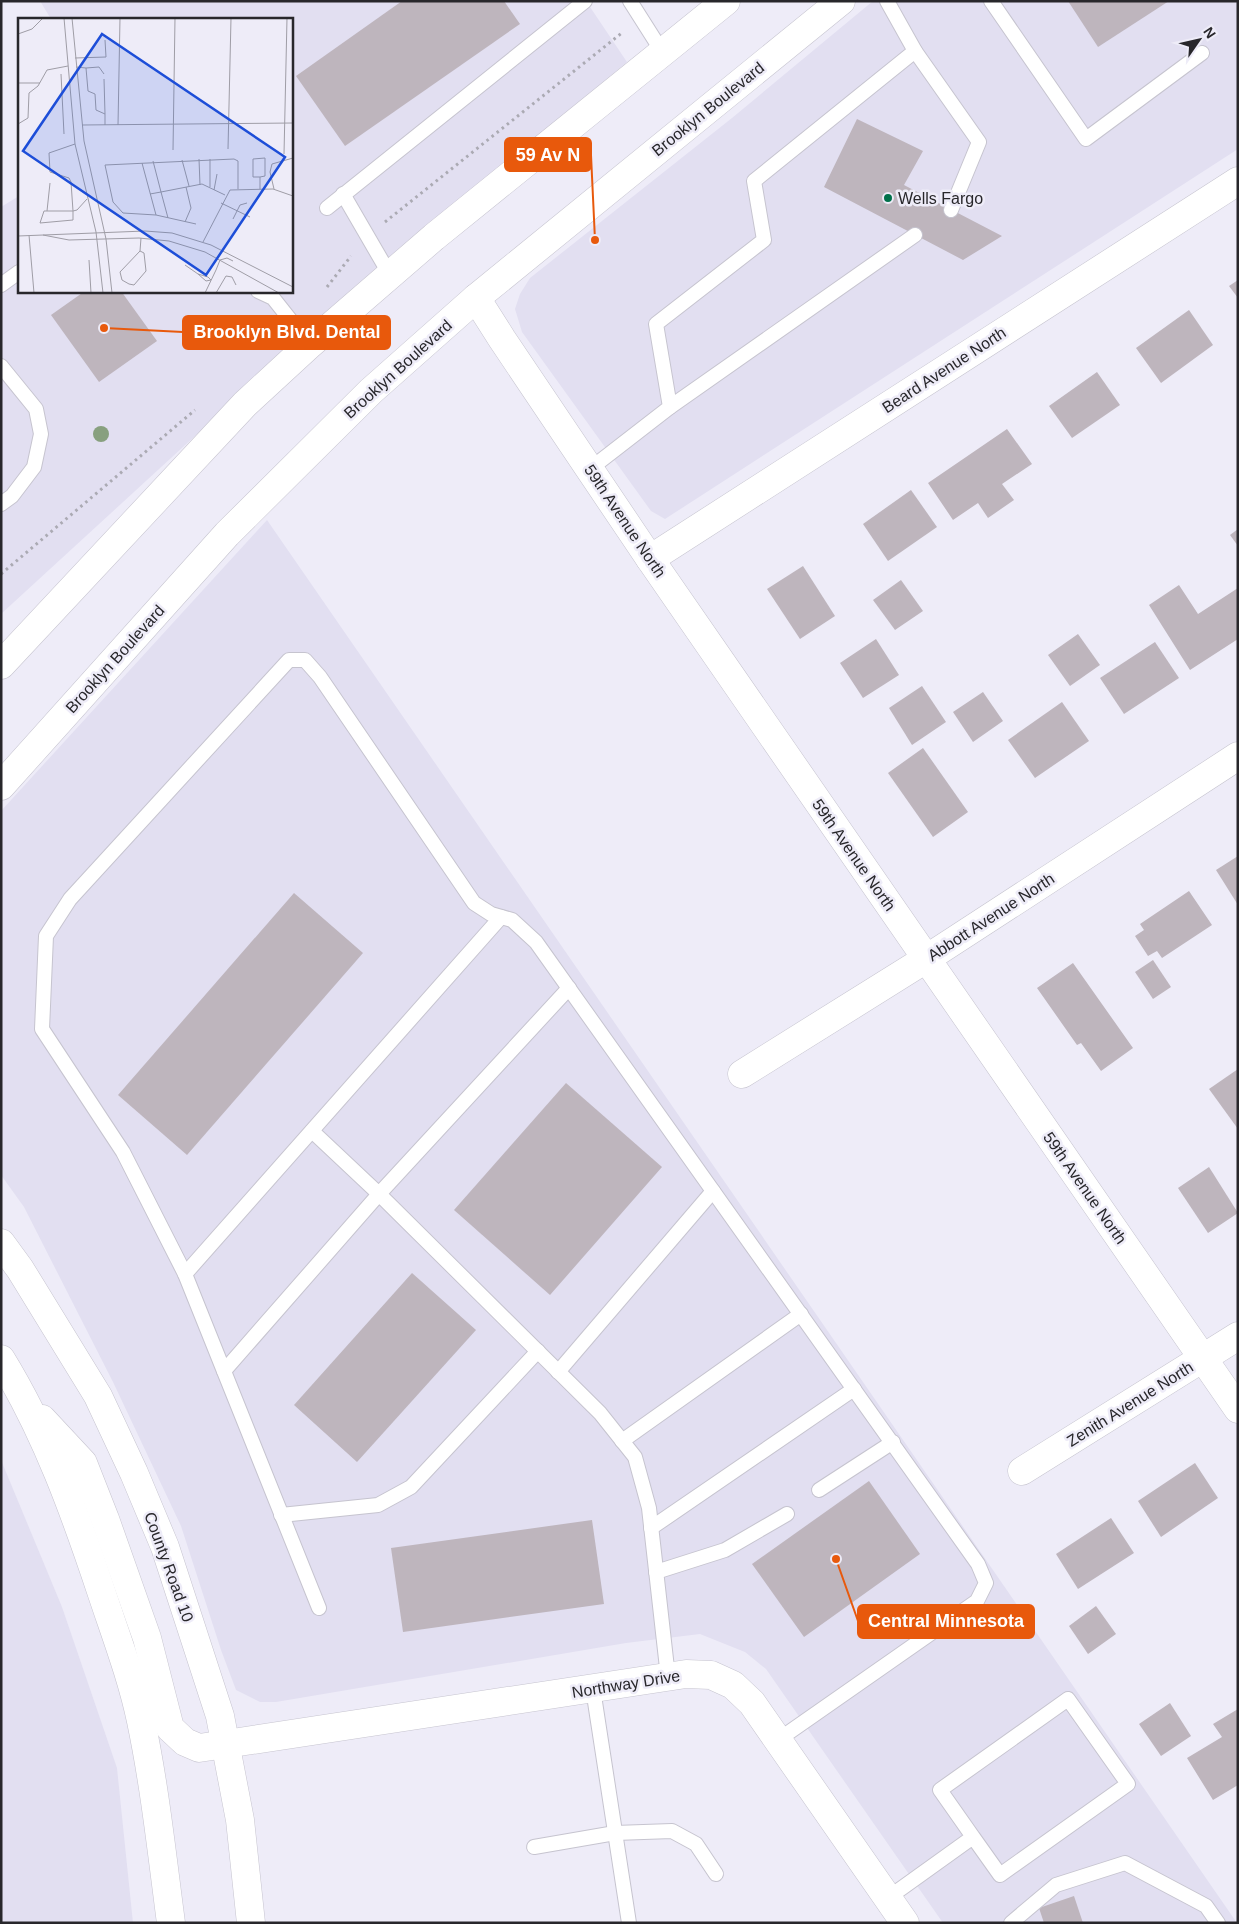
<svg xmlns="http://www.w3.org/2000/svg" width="1239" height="1924" font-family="Helvetica,sans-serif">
<rect width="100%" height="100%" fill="#eeecf8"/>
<!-- built -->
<g fill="#e2dff1">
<path d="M40,1h546l41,61 -275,230 -351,322v-407l18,-11v95h272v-272h-240z"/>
<path d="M873,1h365v148l-573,370 -14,-8 -129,-179 -7,-23 5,-15 10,-16 202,-160z"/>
<path d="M267,520l970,1403h-294l-177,-254 -21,-17 -45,-18 -74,9 -350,59h-16l-24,-12 -15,-40 -40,-124 -68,-144 -89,-175 -23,-32v-364z"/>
<path d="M1,1460l61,147 55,161 16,155h-132z"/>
</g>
<!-- building -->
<g fill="#beb5bd">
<path d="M402,1h102l16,23 -175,122 -49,-70z"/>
<path d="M1068,1h101l-71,46z"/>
<path d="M857,119l66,32 -19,34 98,51 -39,24 -139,-73z"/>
<path d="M1238,280v18l-9,-12z"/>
<path d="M85,291h36l36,50 -58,41 -48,-67z"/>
<path d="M1189,310l24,35 -52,38 -25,-35z"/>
<path d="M1097,372l23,33 -48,33 -23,-32z"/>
<path d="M1007,429l25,35 -30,20 12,16 -26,18 -10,-15 -25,17 -25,-37z"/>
<path d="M911,490l26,37 -49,34 -25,-37z"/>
<path d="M1238,529v17l-8,-11z"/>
<path d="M803,566l32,50 -35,23 -33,-50z"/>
<path d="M901,580l22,31 -28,19 -22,-30z"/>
<path d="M1179,585l19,29 40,-26v51l-48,31 -41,-65z"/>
<path d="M1078,634l22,31 -30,21 -22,-31z"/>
<path d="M876,639l23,36 -36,23 -23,-35z"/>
<path d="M1155,642l24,36 -55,36 -24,-36z"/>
<path d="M922,686l24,36 -34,23 -23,-37z"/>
<path d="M983,692l20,29 -30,21 -20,-30z"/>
<path d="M1062,702l27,39 -54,37 -27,-38z"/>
<path d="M923,748l45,64 -35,25 -45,-64z"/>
<path d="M1238,856v49l-22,-35z"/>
<path d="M1189,891l23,34 -50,33 -5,-7 -9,5 -13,-20 9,-6 -4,-6z"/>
<path d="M294,893l69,60 -176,202 -69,-60z"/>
<path d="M1153,960l18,27 -18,12 -18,-27z"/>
<path d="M1073,963l60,85 -32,23 -20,-28 -4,2 -40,-57z"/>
<path d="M1238,1069v60l-29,-40z"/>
<path d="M566,1083l96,84 -112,128 -96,-85z"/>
<path d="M1209,1167l29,46 -30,20 -30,-45z"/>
<path d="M412,1273l64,57 -119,132 -63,-57z"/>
<path d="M1195,1463l23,35 -57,39 -23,-36z"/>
<path d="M869,1481l51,73 -116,83 -52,-73z"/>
<path d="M1111,1518l23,35 -56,36 -22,-35z"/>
<path d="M592,1520l12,84 -201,28 -12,-84z"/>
<path d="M1096,1606l20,28 -28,20 -19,-28z"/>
<path d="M1170,1703l21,33 -30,20 -22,-32z"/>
<path d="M1238,1709v76l-25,15 -26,-42 35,-21 -9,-13z"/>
<path d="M1074,1896l9,27h-39l-5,-15z"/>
</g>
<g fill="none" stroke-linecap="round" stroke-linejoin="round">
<defs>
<g id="lane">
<path d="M630,1l33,52"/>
<path d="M991,1l95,138 116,-86"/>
<path d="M915,51l64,91 -28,68"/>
<path d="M343,194l47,81"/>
<path d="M327,208l258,-207"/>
<path d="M1,285l18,-13"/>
<path d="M258,291l15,7 23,29 12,19"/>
<path d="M1,366l35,43 5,25 -7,33 -22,29 -11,8"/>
<path d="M670,407l245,-172"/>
<path d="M590,469l80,-62 -14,-83 108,-84 -10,-59 161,-130 -28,-50"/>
<path d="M312,1131l67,63 190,-206"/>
<path d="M185,1274l316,-357"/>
<path d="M224,1371l155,-177 221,219 35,44 14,51 19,169"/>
<path d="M558,1372l155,-181"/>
<path d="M622,1441l179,-127"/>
<path d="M819,1490l74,-48"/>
<path d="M281,1515l97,-10 33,-18 127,-136"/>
<path d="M651,1528l203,-139"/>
<path d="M656,1572l69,-22 62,-36"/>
<path d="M319,1608l-134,-334 -62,-122 -81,-123 4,-93 24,-37 219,-239h16l15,17 154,226 17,11 21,6 24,22 442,622 8,19 -9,18 -199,139"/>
<path d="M593,1689l36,234"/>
<path d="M534,1847l81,-14 57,-2 24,13 20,30"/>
<path d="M888,1898l85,-61 27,38 128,-91 -60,-85 -128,91 33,47"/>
<path d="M1011,1923l45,-38 69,-22 81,43 12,17"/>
</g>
<g id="street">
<path d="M476,298l26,41 148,220 588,850"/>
<path d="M650,559l588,-378"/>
<path d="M742,1074l184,-115 312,-203"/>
<path d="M1022,1471l216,-135"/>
<path d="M226,1744l460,-70 25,1 22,10 19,18 153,220"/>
</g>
<g id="secondary">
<path d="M1,665l244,-261 63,-58 126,-109 292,-236"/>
<path d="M1,786l226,-252 144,-143 105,-93 365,-297"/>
<path d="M1,1243l19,26 78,127 36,77 31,74 55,169 20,104 11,103"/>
<path d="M1,1359c45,73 74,154 101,235 14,42 30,84 39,127 14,67 21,134 30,202"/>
<path d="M42,1419l41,44 22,56 42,119 23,90 15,14 14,6 27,-4"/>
</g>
</defs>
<!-- lane casing -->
<use href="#lane" stroke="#c6c4cf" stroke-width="16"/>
<!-- street casing -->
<use href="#street" stroke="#c6c4cf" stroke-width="29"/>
<!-- secondary casing -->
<use href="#secondary" stroke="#c6c4cf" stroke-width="29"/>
<!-- path -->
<g stroke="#abaab3" stroke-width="3" stroke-dasharray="2.5 4" stroke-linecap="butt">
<path d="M385,222l238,-190"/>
<path d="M327,287l24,-31"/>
<path d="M1,574l194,-164"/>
</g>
<!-- lane -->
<use href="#lane" stroke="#fff" stroke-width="14"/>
<!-- street -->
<use href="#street" stroke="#fff" stroke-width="28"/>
<!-- secondary -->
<use href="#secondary" stroke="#fff" stroke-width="28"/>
</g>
<!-- trees -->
<circle fill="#88a07f" cx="101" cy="434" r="8"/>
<!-- markers -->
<circle fill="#01714a" stroke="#eeecf8" stroke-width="2" cx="888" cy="198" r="5"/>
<g text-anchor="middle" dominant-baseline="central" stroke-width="5" stroke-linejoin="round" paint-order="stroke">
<!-- street labels -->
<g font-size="16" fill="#28272b" stroke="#eeecf8">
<text transform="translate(708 109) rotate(-39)">Brooklyn Boulevard</text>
<text transform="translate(398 369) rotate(-42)">Brooklyn Boulevard</text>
<text transform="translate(944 370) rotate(-33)">Beard Avenue North</text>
<text transform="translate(625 521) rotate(56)">59th Avenue North</text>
<text transform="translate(115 659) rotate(-48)">Brooklyn Boulevard</text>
<text transform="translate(854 855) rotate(55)">59th Avenue North</text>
<text transform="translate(991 917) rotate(-33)">Abbott Avenue North</text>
<text transform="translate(1085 1188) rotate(55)">59th Avenue North</text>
<text transform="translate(1130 1404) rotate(-32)">Zenith Avenue North</text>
<text transform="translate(169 1567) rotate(70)">County Road 10</text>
<text transform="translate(626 1684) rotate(-9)">Northway Drive</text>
</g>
<!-- poi labels -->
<g font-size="16" fill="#28272b" stroke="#eeecf8" text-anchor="start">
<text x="898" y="198">Wells Fargo</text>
</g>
</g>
<!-- overview -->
<g transform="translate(18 18)">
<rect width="275" height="275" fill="#eeecf8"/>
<path fill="none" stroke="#9f9da6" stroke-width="1" d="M46,0l11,126 21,88 7,61M54,0l12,123 22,98 6,54M0,16l14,-5 11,-11M57,40l31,-1 -1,-17M58,49l10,1 2,23 7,3 1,16 9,4v11M68,50l13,-1 5,7M43,56l3,60M86,61l1,35M0,65h22M0,106l10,-6 1,-25 9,-7 9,-16 21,-4M64,107l211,-2M100,107l2,-107M57,126l-26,9 1,19 19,6 2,4 2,29v9l-33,3 4,-12h29l4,-1 10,-11M210,131l3,-131M155,132l2,-132M266,136l3,-136M181,141l1,26M192,141v28M164,142l7,26M124,145l14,52M242,159h-7v-18l12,-1v18l-5,1v12M256,171l-4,-17 2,-8 21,-6M196,172l3,-16M132,176l11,-2 -8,-31M203,185l29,14M29,193l3,-28M150,200l-7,-26 41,-8 23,11M215,201l7,-14 7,-2M167,204l6,-14 -5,-21M178,206l-40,-9 -33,-2 -10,-11 -8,-37 129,-6 4,2v28M11,217l5,58M25,217l26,5 70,-2 30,3 36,11 74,41M0,218l127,-5 27,2 39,12 82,42M185,224l27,-52 43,-1 20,7M122,233l4,2 2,18 -12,14 -5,-1 -7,-4 -2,-8 20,-21 1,-13M71,242l2,33M167,247l13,9M198,252l4,-10 7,-2 6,3M180,256l10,3 3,3 -5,1zM187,275l11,-23M198,275l10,-17 6,1 4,8"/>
<path fill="#1d4ed8" fill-opacity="0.15" stroke="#1d4ed8" stroke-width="2.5" d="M84,16l183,123 -79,118 -183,-124z"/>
<rect width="275" height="275" fill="none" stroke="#28272b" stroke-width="2.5"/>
</g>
<!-- callouts -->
<path fill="none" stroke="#e8590c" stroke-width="2" d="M595 240L591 155M104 328L183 332M836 1559L858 1621"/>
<g fill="#e8590c" stroke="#eeecf8" stroke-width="2">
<circle cx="595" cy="240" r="5"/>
<circle cx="104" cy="328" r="5"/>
<circle cx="836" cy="1559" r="5"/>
</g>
<g fill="#e8590c" stroke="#e8590c" stroke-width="2">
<rect x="505" y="138" width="86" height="33" rx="5"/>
<rect x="183" y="316" width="207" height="33" rx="5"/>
<rect x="858" y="1605" width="176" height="33" rx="5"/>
</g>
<g font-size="18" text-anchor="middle" font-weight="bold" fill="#fff">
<text x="548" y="161">59 Av N</text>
<text x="287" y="338">Brooklyn Blvd. Dental</text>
<text x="946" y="1627">Central Minnesota</text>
</g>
<!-- border -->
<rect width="1239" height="1924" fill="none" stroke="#28272b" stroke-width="5"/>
<!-- north arrow -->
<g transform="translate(1199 40) rotate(56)" stroke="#eeecf8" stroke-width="4" paint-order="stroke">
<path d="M0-4L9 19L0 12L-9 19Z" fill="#28272b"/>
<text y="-8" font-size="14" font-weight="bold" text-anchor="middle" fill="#28272b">N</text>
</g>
</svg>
